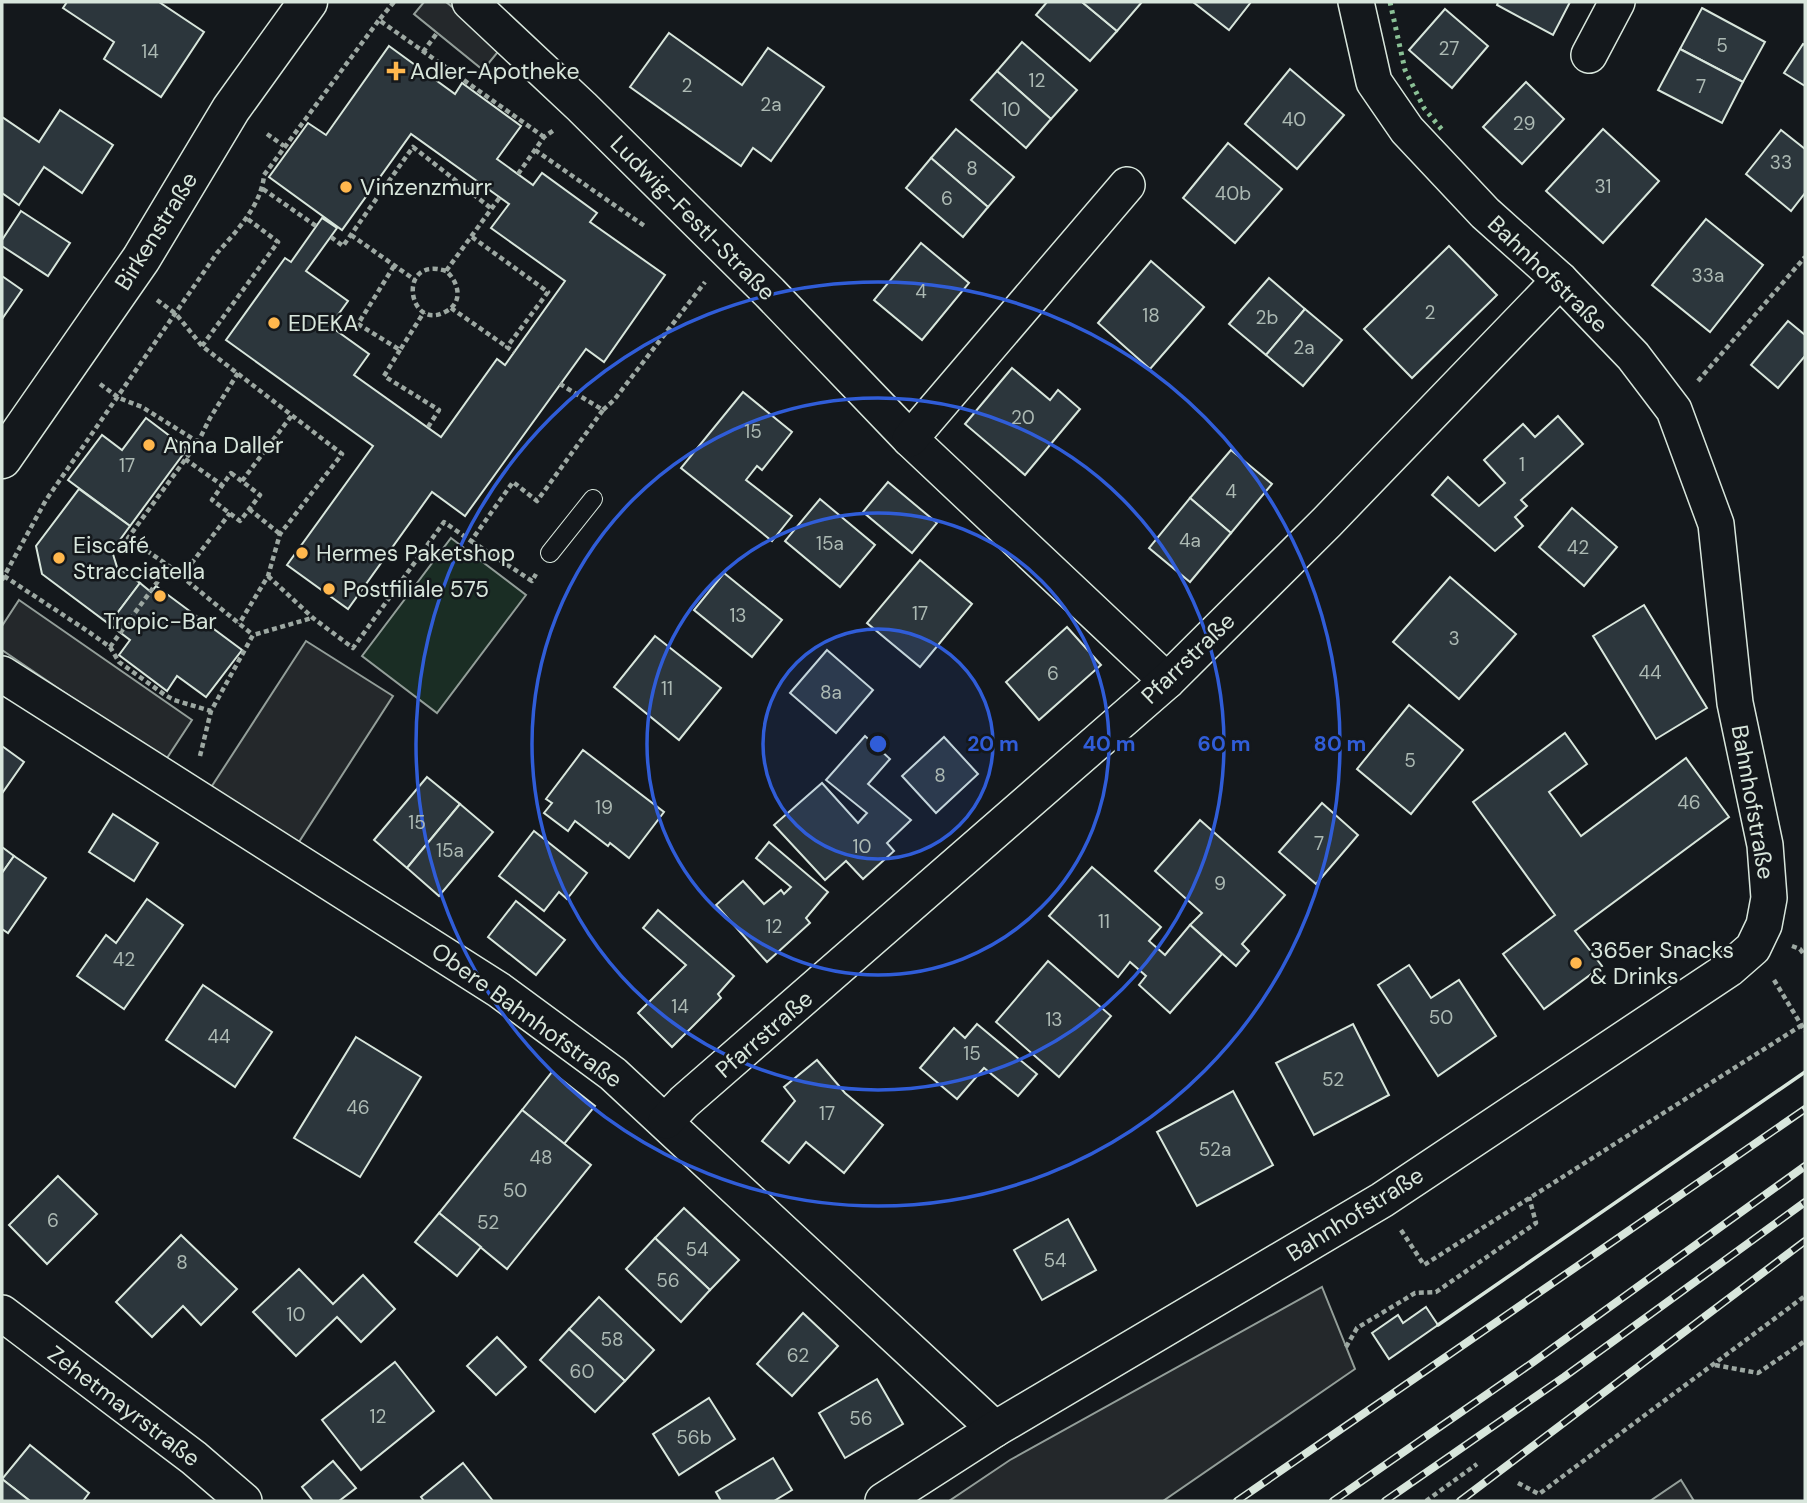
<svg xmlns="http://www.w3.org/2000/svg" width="1807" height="1503" font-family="'DM Sans',sans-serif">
<rect width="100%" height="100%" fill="#14181c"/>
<!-- green -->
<path fill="#1a2d24" stroke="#939e99" stroke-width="2" d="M451,538l75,57 -89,118 -75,-57z"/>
<!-- parking -->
<g fill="#24282b" stroke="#939e99" stroke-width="2">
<path d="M424,2h22l56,45 -19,23 -69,-56z"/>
<path d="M19,600l173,120 -27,41 -163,-111v-24z"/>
<path d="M306,641l87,55 -96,149 -87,-56z"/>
<path d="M1322,1287l33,82 -192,132h-214l61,-41z"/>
<path d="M1681,1480l13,21h-44z"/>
</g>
<!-- building -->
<g fill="#2c363c" stroke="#d8e6dc" stroke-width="2">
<path d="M67,2h92l45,30 -43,65 -57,-38 10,-17 -51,-34z"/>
<path d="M1047,2h35l35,29 -27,30 -54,-46z"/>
<path d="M1082,2h60l-25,29z"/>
<path d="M1193,2h58l-22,28z"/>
<path d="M1498,2h72l-17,33 -56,-30z"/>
<path d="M1702,8l63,34 -22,40 -63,-33z"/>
<path d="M1445,9l43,37 -36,42 -43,-38z"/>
<path d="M669,33l73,52 26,-37 56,39 -53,74 -18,-13 -12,18 -111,-79z"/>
<path d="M1022,42l55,48 -26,29 -54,-48z"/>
<path d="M1803,44l2,1v41l-21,-13z"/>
<path d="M389,46l66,48 7,-11 59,43 -24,33 36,26 9,-12 55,40 -7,9 75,53 -61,87 -18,-13 -121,167 -33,-24 -84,117 -61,-44 86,-119 -147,-106 59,-82 6,4 31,-44 15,10 -31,43 42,30 -18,25 39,28 -15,21 87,62 56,-78 8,6 60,-84 -74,-53 18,-24 -98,-70 -69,96 -73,-53 39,-54 18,12z"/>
<path d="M1680,49l63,33 -21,41 -64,-33z"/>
<path d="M1290,69l54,46 -47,54 -52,-45z"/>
<path d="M997,71l54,48 -25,29 -55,-48z"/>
<path d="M1526,82l38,37 -42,45 -39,-37z"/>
<path d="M60,110l53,35 -31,48 -38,-26 -25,38 -17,-12v-76l37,25z"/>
<path d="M956,129l58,48 -26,30 -57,-49z"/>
<path d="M1603,129l56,52 -56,62 -57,-52z"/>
<path d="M1781,130l24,19v44l-14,18 -45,-37z"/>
<path d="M1228,143l54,46 -47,54 -52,-45z"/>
<path d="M931,158l57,49 -25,30 -57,-49z"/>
<path d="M21,211l49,32 -22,33 -46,-30v-6z"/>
<path d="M1706,219l57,46 -53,67 -58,-47z"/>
<path d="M921,243l48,40 -47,57 -48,-40z"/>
<path d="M1449,246l48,49 -85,83 -48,-49z"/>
<path d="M1151,261l53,46 -54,62 -52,-46z"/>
<path d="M2,276l20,14 -20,29z"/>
<path d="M1269,278l36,31 -39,46 -37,-31z"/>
<path d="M1305,309l37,31 -39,46 -37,-31z"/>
<path d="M1788,321l17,14v21l-27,32 -27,-23z"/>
<path d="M1012,368l38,32 8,-10 22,19 -55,66 -60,-51z"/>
<path d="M743,392l49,40 -30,38 -5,-4 -11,14 46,36 -20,25 -91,-73z"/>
<path d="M1558,416l25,28 -62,56 6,6 -12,11 8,9 -28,25 -63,-56 16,-18 31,29 26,-23 -21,-23 39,-36 12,13z"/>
<path d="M146,418l41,31 -57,77 -62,-46 34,-45 20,15z"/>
<path d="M1231,450l41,34 -41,49 -41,-35z"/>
<path d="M888,482l49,41 -25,30 -49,-41z"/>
<path d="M79,489l51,37 -18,25 5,16 23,16 -31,41 -67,-50 -6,-28z"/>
<path d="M1190,498l41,35 -41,49 -41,-34z"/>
<path d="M820,499l55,46 -35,42 -55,-46z"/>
<path d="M1572,508l45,39 -33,39 -45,-39z"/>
<path d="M920,560l52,44 -52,63 -53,-44z"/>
<path d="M724,573l58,47 -30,37 -58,-47z"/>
<path d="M1450,577l66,57 -57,65 -66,-57z"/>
<path d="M140,583l11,9 5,-6 86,64 -36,47 -29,-21 -10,15 -48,-36 11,-15 -21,-16z"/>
<path d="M1644,605l63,103 -51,31 -63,-103z"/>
<path d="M1067,627l34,38 -62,55 -33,-38z"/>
<path d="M655,636l66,52 -42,52 -65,-53z"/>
<path d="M827,650l46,40 -37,43 -46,-40z"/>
<path d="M1409,705l54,45 -52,64 -54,-45z"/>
<path d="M1565,733l22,31 -38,28 32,44 105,-78 43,59 -154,114 27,35 -58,43 -41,-55 52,-39 -82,-113z"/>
<path d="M865,736l25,23 -22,25 43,36 -24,23 7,8 -31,28 -17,-18 -21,19 -51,-55 48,-42 36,40 9,-10 -41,-33z"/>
<path d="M944,737l34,37 -42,39 -34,-37z"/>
<path d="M2,746l22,16 -21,30 -1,-2z"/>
<path d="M583,750l81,62 -35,46 -19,-15 -2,3 -33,-25 -7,10 -24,-18 8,-10 -6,-4z"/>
<path d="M427,777l33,27 -53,64 -33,-28z"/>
<path d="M1322,803l36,32 -42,49 -37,-32z"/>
<path d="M460,804l33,28 -54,64 -32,-28z"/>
<path d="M113,814l45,29 -24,38 -45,-29z"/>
<path d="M1200,820l85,75 -43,49 7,7 -13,15 -46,-41 12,-12 -47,-42z"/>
<path d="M534,831l53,42 -20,26 -8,-7 -15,19 -45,-35z"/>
<path d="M769,842l59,50 -22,26 4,5 -43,39 -51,-57 27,-24 21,23 17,-14 3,4 7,-7 -35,-29z"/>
<path d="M2,847l12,9 -12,17z"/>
<path d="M14,856l32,22 -38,55 -6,-4v-56z"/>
<path d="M1092,867l69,60 -12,14 16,14 25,-30 32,29 -52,59 -31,-28 7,-9 -16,-14 -12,15 -69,-61z"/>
<path d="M147,899l36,26 -59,84 -47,-33 29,-41 10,8z"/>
<path d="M516,901l49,39 -29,35 -48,-38z"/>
<path d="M658,910l76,66 -16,18 3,4 -49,49 -34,-34 48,-48 -43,-37z"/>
<path d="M1048,961l63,55 -52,61 -63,-55z"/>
<path d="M1409,965l22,33 28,-18 37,56 -58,40 -60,-91z"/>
<path d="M203,985l69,47 -37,55 -69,-47z"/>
<path d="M977,1024l60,50 -19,22 -34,-28 -27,31 -37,-31 34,-40 11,10z"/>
<path d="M1353,1024l36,71 -75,40 -38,-72z"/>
<path d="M356,1037l65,40 -61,100 -66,-39z"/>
<path d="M817,1060l28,33 38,32 -39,48 -38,-31 -17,21 -27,-22 33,-40 -11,-14z"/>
<path d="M552,1072l43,34 -31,38 -42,-34z"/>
<path d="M1233,1091l40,74 -76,41 -40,-74z"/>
<path d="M522,1110l69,55 -84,104 -68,-56z"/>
<path d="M58,1176l39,38 -50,50 -38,-39z"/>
<path d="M684,1208l55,52 -29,30 -55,-52z"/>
<path d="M439,1213l42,34 -24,29 -42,-34z"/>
<path d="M1068,1219l28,51 -54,30 -28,-50z"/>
<path d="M181,1235l56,54 -36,36 -18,-19 -31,31 -36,-35z"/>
<path d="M655,1238l55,52 -29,32 -55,-53z"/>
<path d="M299,1269l34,35 30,-29 32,34 -34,33 -24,-25 -41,39 -43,-44z"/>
<path d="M599,1297l55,53 -29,31 -56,-52z"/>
<path d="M1426,1307l12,18 -49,34 -17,-26 26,-18 5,8z"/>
<path d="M803,1313l35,33 -46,50 -35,-32z"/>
<path d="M569,1329l56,52 -30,31 -55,-52z"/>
<path d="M497,1337l29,30 -30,28 -29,-29z"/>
<path d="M395,1362l39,49 -73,59 -39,-50z"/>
<path d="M877,1379l26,45 -58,34 -26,-45z"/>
<path d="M709,1398l26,41 -56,36 -26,-41z"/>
<path d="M30,1445l59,48 -6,8h-53l-28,-22z"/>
<path d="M773,1458l19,32 -18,11h-53l-5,-9z"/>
<path d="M333,1461l23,27 -17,13h-26l-11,-14z"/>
<path d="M463,1463l30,38h-69l-3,-4z"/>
<path d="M2,1479l28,22h-28z"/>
</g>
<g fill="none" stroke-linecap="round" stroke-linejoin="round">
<defs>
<path id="lane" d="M550,553l43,-54"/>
<g id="street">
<path d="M470,2l112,105 188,186 140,146 257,242"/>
<path d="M1589,55l28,-53"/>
<path d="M910,439l217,-254"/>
<path d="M2,674l497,316 114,84 382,355"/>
<path d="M666,1121l18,-19 483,-421 160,-159 233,-242"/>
<path d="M2,1313l192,145 50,43"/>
<path d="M883,1501l112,-72 387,-229 347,-231 24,-21 11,-23 5,-27 -4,-53 -30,-142 -19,-179 -42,-114 -41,-54 -73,-76 -75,-67 -78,-83 -33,-48 -18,-80"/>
</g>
<path id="secondary" d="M2,459l139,-200 90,-150 77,-107"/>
</defs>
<!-- lane casing -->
<use href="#lane" stroke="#d8e6dc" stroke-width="20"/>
<!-- street casing -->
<use href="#street" stroke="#d8e6dc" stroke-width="38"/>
<!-- secondary casing -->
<use href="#secondary" stroke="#d8e6dc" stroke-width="41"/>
<!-- path -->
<g stroke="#9da8a2" stroke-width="4.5" stroke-dasharray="5 3.5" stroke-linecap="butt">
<path d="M394,2l-15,18 165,117"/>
<path d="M423,52l14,-19"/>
<path d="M267,134l17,12"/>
<path d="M535,150l111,77"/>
<path d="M518,174l26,-37 10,-7"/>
<path d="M263,189l53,37"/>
<path d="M351,235l64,45"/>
<path d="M331,237l12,9 70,-99 79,62"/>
<path d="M472,237l76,55 -41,55 7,5"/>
<path d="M394,266l-36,58 42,26 24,-38"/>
<path d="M446,271c-50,-16 -38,61 -1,41 19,-9 14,-30 1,-41l54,-74"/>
<path d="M157,300l19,14 26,32 140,108 -62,80 -12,42 -29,48"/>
<path d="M451,308l56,39"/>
<path d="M202,346l76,-104 -33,-25"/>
<path d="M400,350l-16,26 55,34 -11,17"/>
<path d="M238,373l-28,45 -12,24 -70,96 41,28 84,69"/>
<path d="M1698,381l107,-124"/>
<path d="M100,384l19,14 23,9 56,35"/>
<path d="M603,410l11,-10 91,-118"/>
<path d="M185,459l37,26"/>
<path d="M231,473l29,22 -20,26 -28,-21z"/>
<path d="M242,481l50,-66"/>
<path d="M249,509l31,25"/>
<path d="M471,541l61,40 4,-7"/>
<path d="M4,576l82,54 24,17 9,15 46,33 9,5 37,11"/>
<path d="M268,576l45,42 40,30 91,-126 27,19 42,-59 24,19 66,-91 -43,-26"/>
<path d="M181,577l49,-64"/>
<path d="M2,580l44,-80 171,-247c19,-21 45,-49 47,-78l115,-155"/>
<path d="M110,647l59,-81"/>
<path d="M200,756l11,-45 42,-76 59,-17"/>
<path d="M1792,946l8,3 5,7"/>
<path d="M1774,980l31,51"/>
<path d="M1401,1230l23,35 378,-240"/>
<path d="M1346,1347l11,-19 58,-35 21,-1 100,-69 -7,-26"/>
<path d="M1715,1365l43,8 47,-32"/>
<path d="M1518,1483l21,11 266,-198"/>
<path d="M1426,1501l51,-37"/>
</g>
<!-- lane -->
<use href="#lane" stroke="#14181c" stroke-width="18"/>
<!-- street -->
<use href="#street" stroke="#14181c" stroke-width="35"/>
<!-- secondary -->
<use href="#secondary" stroke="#14181c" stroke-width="38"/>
<defs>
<g id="rail">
<path d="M1237,1501l568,-392"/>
<path d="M1333,1501l199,-138 273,-197"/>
<path d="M1385,1501l179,-124 241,-175"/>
<path d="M1460,1501l345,-260"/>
</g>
</defs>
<!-- rail casing -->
<use href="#rail" stroke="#d8e6dc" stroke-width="8"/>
<!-- rail -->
<use href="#rail" stroke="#14181c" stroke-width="5" stroke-dasharray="16" stroke-linecap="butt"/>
<!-- hedge -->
<path stroke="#8ac095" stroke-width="5" stroke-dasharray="3.5 5" stroke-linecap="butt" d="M1390,2l15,68 19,38 19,23"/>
<!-- wall -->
<path stroke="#d8e6dc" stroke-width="3.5" d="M1438,1325l367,-253"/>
</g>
<!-- distance rings -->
<circle cx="878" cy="744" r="115" fill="#305dd8" fill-opacity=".12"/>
<g fill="none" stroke="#305dd8" stroke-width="3.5">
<circle cx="878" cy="744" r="115"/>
<circle cx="878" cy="744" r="231"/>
<circle cx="878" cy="744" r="346"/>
<circle cx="878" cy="744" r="462"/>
</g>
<!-- markers -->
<g fill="#ffb74d" stroke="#14181c" stroke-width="2.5">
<path d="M392.5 60.5h7v7h7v7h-7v7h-7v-7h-7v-7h7z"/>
<circle cx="346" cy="187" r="7"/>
<circle cx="274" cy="323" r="7"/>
<circle cx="149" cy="445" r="7"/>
<circle cx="302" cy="553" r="7"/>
<circle cx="59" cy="558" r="7"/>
<circle cx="329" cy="589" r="7"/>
<circle cx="160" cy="596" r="7"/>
<circle cx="1576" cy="963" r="7"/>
</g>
<g text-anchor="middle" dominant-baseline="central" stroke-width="5" stroke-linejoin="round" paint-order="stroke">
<!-- number labels -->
<g font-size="19" fill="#adbab4">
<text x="1722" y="45">5</text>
<text x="1449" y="48">27</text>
<text x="150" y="51">14</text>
<text x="1037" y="80">12</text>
<text x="687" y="85">2</text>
<text x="1701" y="86">7</text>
<text x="771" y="104">2a</text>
<text x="1011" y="109">10</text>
<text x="1294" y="119">40</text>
<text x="1524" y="123">29</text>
<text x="1781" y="162">33</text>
<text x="972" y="168">8</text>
<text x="1603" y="186">31</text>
<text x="1233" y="193">40b</text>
<text x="947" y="198">6</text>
<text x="1708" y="275">33a</text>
<text x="921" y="291">4</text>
<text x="1430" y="312">2</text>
<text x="1151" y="315">18</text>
<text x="1267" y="317">2b</text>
<text x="1304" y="347">2a</text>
<text x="1023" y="417">20</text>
<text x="753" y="431">15</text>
<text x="1522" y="464">1</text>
<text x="127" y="465">17</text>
<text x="1231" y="491">4</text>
<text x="1190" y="540">4a</text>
<text x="830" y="543">15a</text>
<text x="1578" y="547">42</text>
<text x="920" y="613">17</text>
<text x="738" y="615">13</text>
<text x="1454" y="638">3</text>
<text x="1650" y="672">44</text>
<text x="1053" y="673">6</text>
<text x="667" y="688">11</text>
<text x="831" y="692">8a</text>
<text x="1410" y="760">5</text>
<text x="940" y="775">8</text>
<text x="1689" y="802">46</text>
<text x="604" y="807">19</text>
<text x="417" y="822">15</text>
<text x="1319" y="843">7</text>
<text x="862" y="846">10</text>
<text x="450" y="850">15a</text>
<text x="1220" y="883">9</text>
<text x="1104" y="921">11</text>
<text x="774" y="926">12</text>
<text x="124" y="959">42</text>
<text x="680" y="1006">14</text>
<text x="1441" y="1017">50</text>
<text x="1054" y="1019">13</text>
<text x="219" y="1036">44</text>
<text x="972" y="1053">15</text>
<text x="1333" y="1079">52</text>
<text x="358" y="1107">46</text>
<text x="827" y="1113">17</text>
<text x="1215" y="1149">52a</text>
<text x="541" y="1157">48</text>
<text x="515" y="1190">50</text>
<text x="53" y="1220">6</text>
<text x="488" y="1222">52</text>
<text x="697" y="1249">54</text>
<text x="1055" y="1260">54</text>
<text x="182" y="1262">8</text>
<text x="668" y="1280">56</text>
<text x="296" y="1314">10</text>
<text x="612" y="1339">58</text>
<text x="798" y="1355">62</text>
<text x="582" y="1371">60</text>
<text x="378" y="1416">12</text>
<text x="861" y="1418">56</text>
<text x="694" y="1437">56b</text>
</g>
<!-- poi labels -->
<g font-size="23" fill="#d8e6dc" stroke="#14181c" text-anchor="start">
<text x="410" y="71">Adler-Apotheke</text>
<text x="360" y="187">Vinzenzmurr</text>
<text x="288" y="323">EDEKA</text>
<text x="163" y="445">Anna Daller</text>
<text x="73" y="545">Eiscafé<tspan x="73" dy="26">Stracciatella</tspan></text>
<text x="316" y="553">Hermes Paketshop</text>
<text x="343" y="589">Postfiliale 575</text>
<text x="160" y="621" text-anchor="middle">Tropic-Bar</text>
<text x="1590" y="950">365er Snacks<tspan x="1590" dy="26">&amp; Drinks</tspan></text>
</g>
<!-- street labels -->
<g font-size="23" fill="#d8e6dc" stroke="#14181c">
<text transform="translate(693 218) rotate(45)">Ludwig-Festl-Straße</text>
<text transform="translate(156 231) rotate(-58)">Birkenstraße</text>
<text transform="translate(1548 274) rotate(44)">Bahnhofstraße</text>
<text transform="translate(1188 658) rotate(-44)">Pfarrstraße</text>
<text transform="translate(1753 802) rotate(80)">Bahnhofstraße</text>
<text transform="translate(527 1015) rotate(36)">Obere Bahnhofstraße</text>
<text transform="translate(764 1034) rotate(-41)">Pfarrstraße</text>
<text transform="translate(1355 1214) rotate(-32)">Bahnhofstraße</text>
<text transform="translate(124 1406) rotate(37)">Zehetmayrstraße</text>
</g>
</g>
<circle cx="878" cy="744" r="10" fill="#305dd8" stroke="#14181c" stroke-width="3.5"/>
<g font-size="21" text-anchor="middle" font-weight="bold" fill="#305dd8" stroke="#14181c" stroke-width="5" stroke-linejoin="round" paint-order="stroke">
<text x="993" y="751">20 m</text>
<text x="1109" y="751">40 m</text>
<text x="1224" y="751">60 m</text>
<text x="1340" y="751">80 m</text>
</g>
<!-- border -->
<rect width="1807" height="1503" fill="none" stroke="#d8e6dc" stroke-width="7"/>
</svg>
